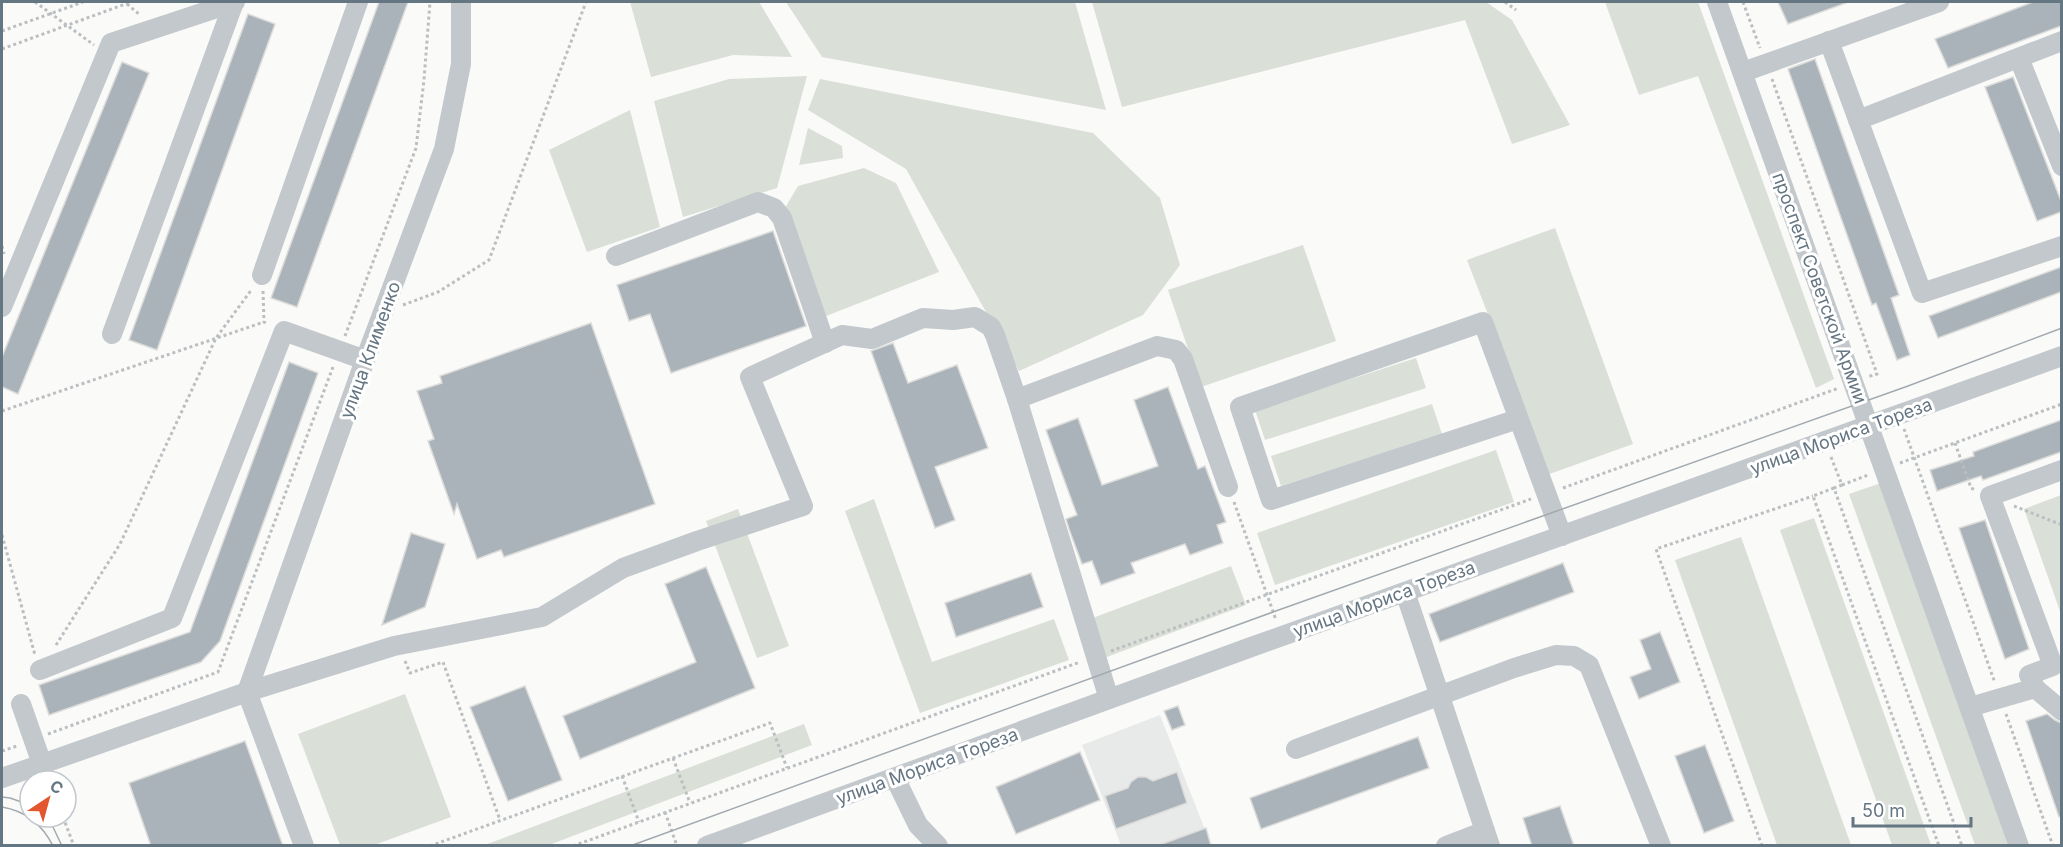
<svg xmlns="http://www.w3.org/2000/svg" width="2063" height="847" font-family="Inter,sans-serif">
<rect width="100%" height="100%" fill="#fafaf8"/>
<!-- built -->
<path fill="#e8e9e9" d="M1160,715l51,130h-90l-39,-100z"/>
<!-- green -->
<g fill="#dadfd7">
<path d="M630,2h129l33,55 -59,-2 -82,22z"/>
<path d="M786,2h289l31,108 -284,-53z"/>
<path d="M1092,2h394l26,18 58,105 -58,19 -47,-124 -343,87z"/>
<path d="M1605,2h93l136,377 -18,9 -118,-312 -59,19z"/>
<path d="M807,76l-30,112 -94,29 -29,-116 75,-22z"/>
<path d="M820,79l273,54 67,65 20,67 -37,50 -124,56 -113,-202 -98,-59z"/>
<path d="M630,110l30,117 -73,25 -38,-102z"/>
<path d="M808,128l34,18 1,12 -44,7z"/>
<path d="M864,168l32,15 43,89 -113,44 -41,-108 13,-22z"/>
<path d="M1555,228l78,216 -89,32 -25,-81 -52,-135z"/>
<path d="M1303,245l33,96 -135,46 -33,-97z"/>
<path d="M1416,358l10,30 -161,52 -10,-30z"/>
<path d="M1432,404l10,30 -161,52 -10,-30z"/>
<path d="M1496,450l18,52 -239,83 -18,-52z"/>
<path d="M1884,482l130,363h-39l-126,-351z"/>
<path d="M2061,495h1l-1,119 -37,-105z"/>
<path d="M874,499l58,163 122,-43 15,41 -149,53 -75,-202z"/>
<path d="M738,509l51,137 -32,12 -51,-137z"/>
<path d="M1814,518l117,327h-39l-112,-315z"/>
<path d="M1741,537l110,308h-74l-102,-285z"/>
<path d="M1231,566l15,39 -142,53 -14,-39z"/>
<path d="M405,694l46,123 -77,28h-34l-42,-111z"/>
<path d="M804,724l8,21 -263,100h-64z"/>
</g>
<!-- building -->
<g fill="#aab3b9" stroke="#dcdcda" stroke-width="1.5">
<path d="M379,2h29l-111,305 -26,-9z"/>
<path d="M1778,2h67l1,1 -58,21z"/>
<path d="M2033,2h28v24l-113,42 -13,-29z"/>
<path d="M248,14l27,10 -118,326 -28,-10z"/>
<path d="M1815,59l84,236 -8,3 19,57 -13,5 -21,-57 -4,2 -84,-236z"/>
<path d="M122,62l27,11 -131,321 -16,-7v-30z"/>
<path d="M2013,77l48,124v11l-24,9 -52,-134z"/>
<path d="M773,231l33,95 -135,47 -21,-59 -21,7 -12,-36z"/>
<path d="M2061,267v25l-123,46 -9,-22z"/>
<path d="M591,323l64,181 -151,53 -3,-7 -24,9 -20,-55 -3,10 -26,-73 6,-2 -17,-48 25,-8 -2,-7z"/>
<path d="M893,343l15,40 49,-18 31,83 -53,19 20,53 -20,8 -64,-177z"/>
<path d="M289,362l29,11 -98,268 -19,21 -152,53 -10,-30 151,-53z"/>
<path d="M1168,387l30,82 7,-3 21,56 -9,3 6,18 -33,12 -5,-11 -54,19 4,10 -34,12 -9,-24 -10,3 -13,-35 -3,-10 11,-4 -31,-85 32,-12 24,67 56,-19 -24,-66z"/>
<path d="M2061,420v32l-78,28 -2,-4 -44,15 -7,-21 44,-14 -1,-4z"/>
<path d="M1985,520l44,129 -24,10 -46,-131z"/>
<path d="M411,533l34,11 -20,63 -43,18z"/>
<path d="M1563,563l11,29 -134,50 -11,-28z"/>
<path d="M706,567l49,121 -175,71 -17,-43 133,-54 -31,-78z"/>
<path d="M1031,573l12,34 -87,30 -11,-34z"/>
<path d="M1660,632l20,50 -41,17 -9,-22 21,-8 -11,-29z"/>
<path d="M525,686l37,94 -54,21 -38,-94z"/>
<path d="M1178,706l7,19 -13,5 -8,-19z"/>
<path d="M2047,714l8,6 6,3v94h-2l-33,-96z"/>
<path d="M1418,737l11,31 -168,61 -11,-31z"/>
<path d="M245,741l38,105h-132l-22,-63z"/>
<path d="M1705,745l29,76 -30,12 -29,-77z"/>
<path d="M1080,752l20,48 -84,34 -20,-47z"/>
<path d="M1177,772l10,31 -71,26 -11,-33 23,-8 3,-6 7,-5h8l7,4z"/>
<path d="M1560,806l14,40h-42l-9,-28z"/>
<path d="M1206,828l5,18h-49v-2z"/>
</g>
<g fill="none" stroke-linecap="round" stroke-linejoin="round">
<!-- path -->
<g stroke="#bbbfc2" stroke-width="3" stroke-dasharray="3 3" stroke-linecap="butt">
<path d="M35,2l59,43"/>
<path d="M1505,2l11,8"/>
<path d="M1743,2l17,46"/>
<path d="M127,4l13,11"/>
<path d="M2,31l81,-29"/>
<path d="M2,49l129,-47"/>
<path d="M1772,79l105,295 -10,3"/>
<path d="M2,246l2,8"/>
<path d="M263,291l1,31 4,2"/>
<path d="M403,305l35,-13 51,-32 97,-258"/>
<path d="M345,336l71,-188 8,-68 6,-78"/>
<path d="M2,411l262,-89"/>
<path d="M1904,429l91,254"/>
<path d="M1955,443l16,45 4,2"/>
<path d="M1831,457l11,28 -8,3 128,358"/>
<path d="M1900,463l162,-59"/>
<path d="M1842,485l26,-10"/>
<path d="M1563,488l276,-100"/>
<path d="M1834,488l-21,8 126,350"/>
<path d="M1234,502l42,118"/>
<path d="M2014,506l48,19"/>
<path d="M2,535l33,120"/>
<path d="M56,645l64,-101 96,-206 36,-49"/>
<path d="M1111,651l420,-152"/>
<path d="M405,661l5,12 33,-11 57,158"/>
<path d="M2006,714l47,132"/>
<path d="M48,734l170,-62 115,-305"/>
<path d="M2,751l15,-5"/>
<path d="M673,758l17,45"/>
<path d="M622,776l17,46"/>
<path d="M665,812l12,34"/>
<path d="M63,817l11,29"/>
<path d="M430,846l340,-123 17,45"/>
<path d="M573,846l507,-184"/>
<path d="M1762,846l-106,-297 157,-53"/>
</g>
<!-- minor -->
<g stroke="#c3c8cc" stroke-width="20">
<path d="M1717,2l302,844"/>
<path d="M1829,41l93,252 140,-47"/>
<path d="M2019,58l43,108"/>
<path d="M1743,72l196,-70"/>
<path d="M1858,120l204,-79"/>
<path d="M616,256l142,-54 16,6 8,10 43,125"/>
<path d="M262,275l96,-273"/>
<path d="M2,307l109,-264 124,-41"/>
<path d="M112,334l122,-332"/>
<path d="M1017,399l140,-53 19,4 7,9 45,128"/>
<path d="M1518,419l-247,81 -31,-93 243,-85 79,214"/>
<path d="M1405,592l85,254"/>
<path d="M40,670l132,-52 112,-287 81,29"/>
<path d="M2035,688l-6,-13 24,-9 -63,-170 72,-26"/>
<path d="M247,692l118,-332 79,-211 17,-85v-62"/>
<path d="M247,692l57,154"/>
<path d="M21,704l21,60"/>
<path d="M1970,707l65,-19 27,23"/>
<path d="M1296,749l218,-81 42,-13 18,1 15,9 72,181"/>
<path d="M2,778l245,-86 147,-46 148,-29 81,-49 74,-27 106,-35 -53,-129 92,-42 30,4 51,-21 30,2 22,-3 16,10 4,8 22,64 92,300"/>
<path d="M895,778l23,47 20,21"/>
<path d="M707,846l547,-200 808,-290"/>
<path d="M1446,846l39,-15"/>
</g>
<!-- tram -->
<g stroke="#a2aab0" stroke-width="1.5">
<path d="M2,797l8,1 20,7"/>
<path d="M2,807c24,4 40,17 51,39"/>
<path d="M45,817l7,8 10,21"/>
<path d="M630,846l643,-234 635,-226 154,-58"/>
</g>
</g>
<g text-anchor="middle" dominant-baseline="central" stroke-width="6" stroke-linejoin="round" paint-order="stroke">
<!-- street labels -->
<g font-size="18" fill="#657683" stroke="#fff">
<text transform="translate(1820 288) rotate(70)">проспект Советской Армии</text>
<text transform="translate(370 350) rotate(-70)">улица Клименко</text>
<text transform="translate(1841 436) rotate(-20)">улица Мориса Тореза</text>
<text transform="translate(1384 599) rotate(-20)">улица Мориса Тореза</text>
<text transform="translate(927 766) rotate(-20)">улица Мориса Тореза</text>
</g>
</g>
<!-- border -->
<rect width="2063" height="847" fill="none" stroke="#657683" stroke-width="6"/>
<!-- north arrow -->
<g transform="translate(48 799) rotate(36)"><circle r="28" fill="#ffffff" stroke="#c1c8cd" stroke-width="1.5"/>
<path d="M0-4.5L10 22L0 15L-10 22Z" fill="#e4572e"/>
<text y="-9" font-size="16" font-weight="bold" text-anchor="middle" fill="#657683">С</text>
</g>
<!-- scale -->
<path d="M1853 817v9h118v-9" fill="none" stroke="#657683" stroke-width="3"/>
<text x="1862" y="817" font-size="18" fill="#657683" stroke="#ffffff" stroke-width="4.5" paint-order="stroke">50 m</text>
</svg>
